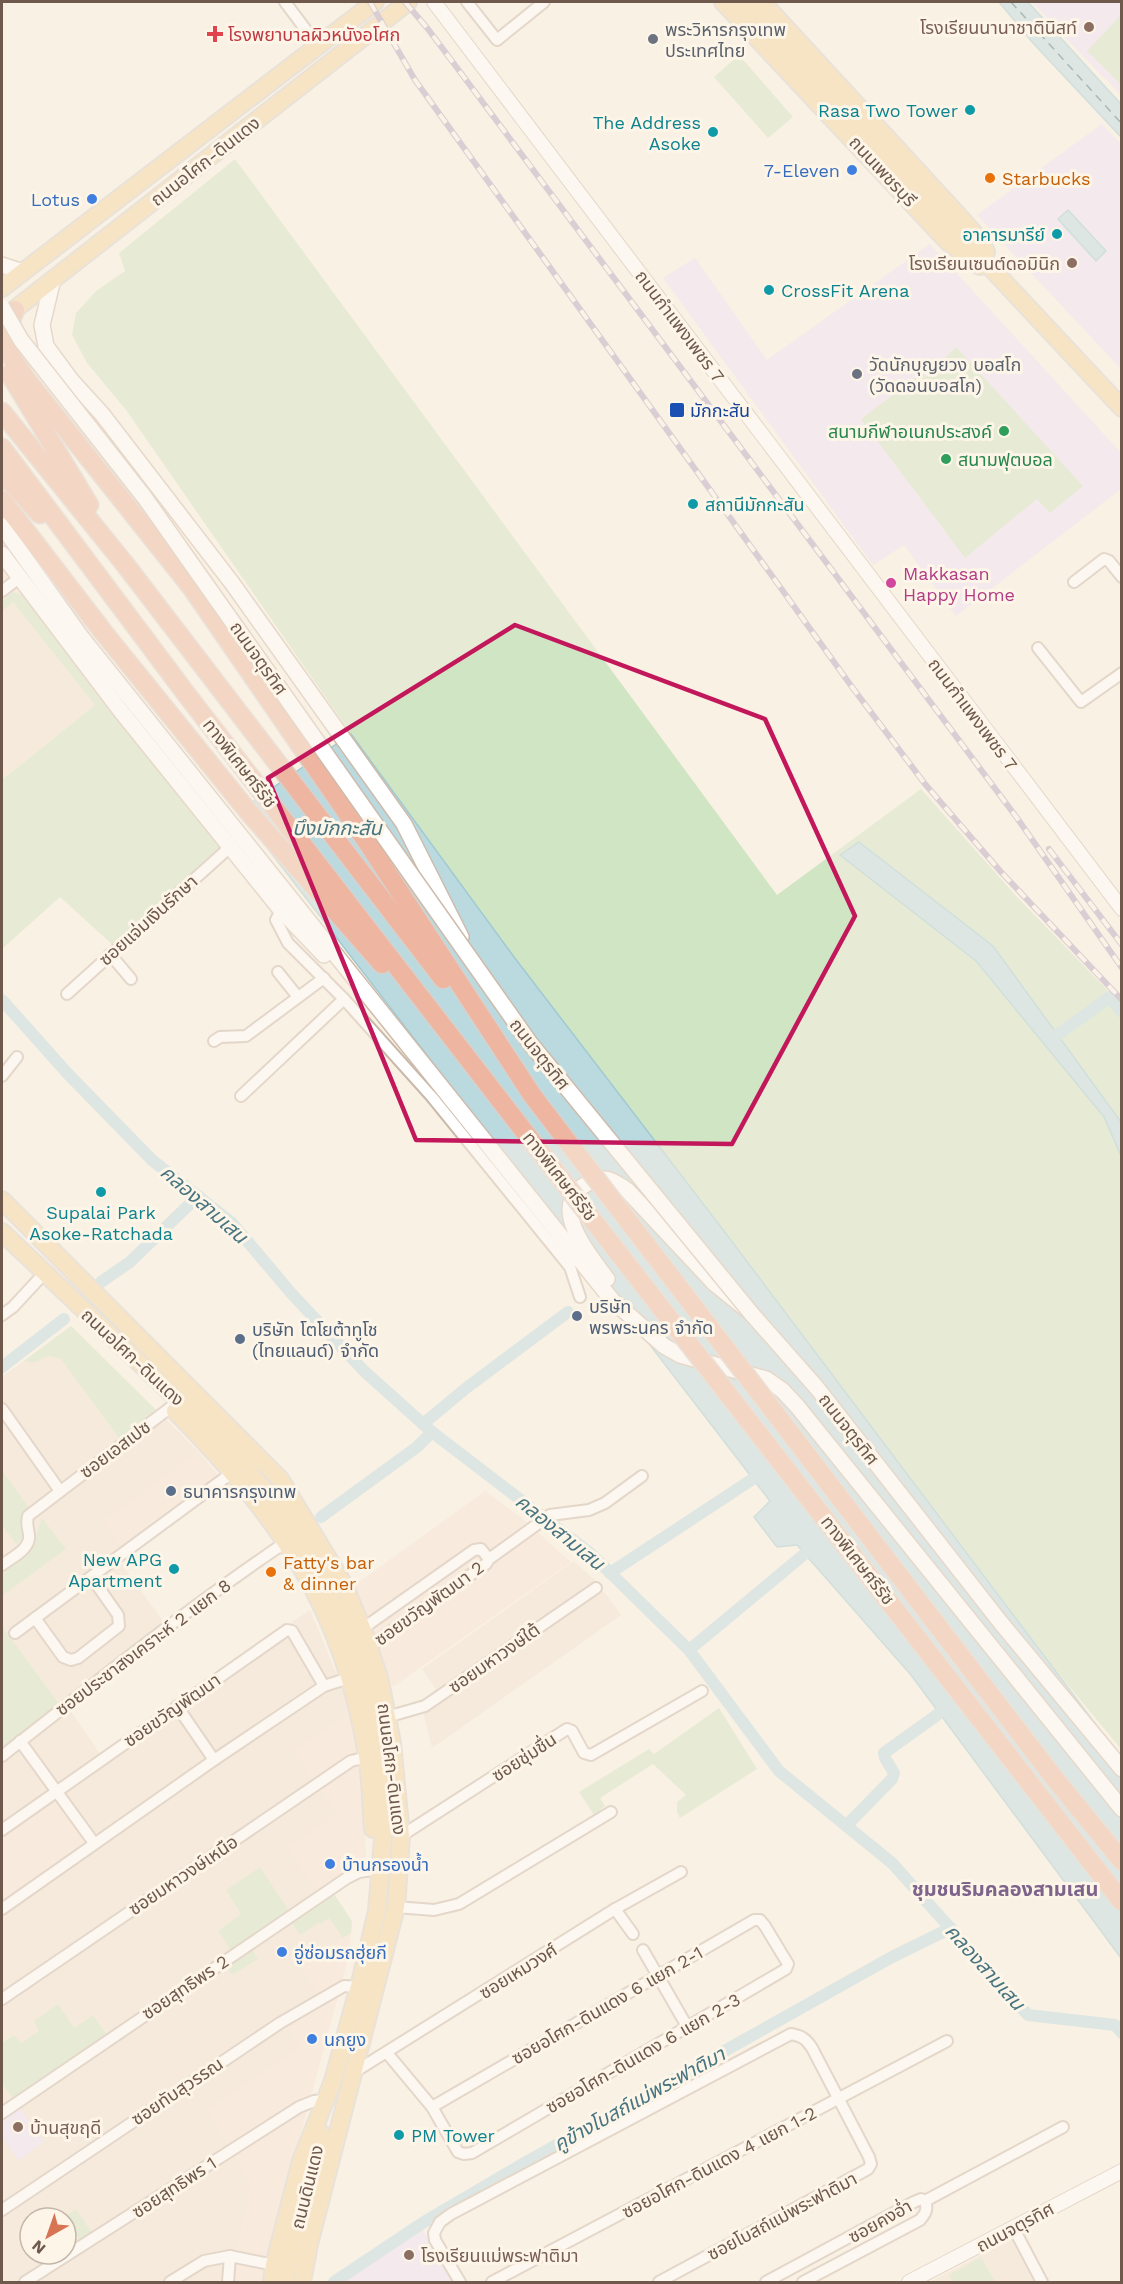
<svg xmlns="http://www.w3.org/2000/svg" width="1123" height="2284" font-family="'Work Sans','Noto Sans Thai',sans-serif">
<rect width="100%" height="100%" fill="#f9f1e3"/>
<!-- residential -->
<g fill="#f0e3d2" fill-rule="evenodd">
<path d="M2,566l33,49 66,85 -99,80z"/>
<path d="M71,1326l128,126 -94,69 23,35 -8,6 46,63 -102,76 36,53 210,-144 35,84 4,20 -54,38 43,62 -50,34 64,73 -1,12 -50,32 19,28 -18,55 -93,62 43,75 -22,97h-228v-905zM30,2218h36v36h-36z"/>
<path d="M574,1561l22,20 25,34 -189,133 -11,-46 15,-13 -14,-20z"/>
<path d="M1013,2238l25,44h-108z"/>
</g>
<!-- commercial -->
<g fill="#f9e2d8">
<path d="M199,1452l28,34 -99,70 -24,-35z"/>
<path d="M485,1491l38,28 48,43 -178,125 -41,-100z"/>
<path d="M349,1714l13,69 4,69 -3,15 -45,25 -30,-44 50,-34 -43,-62z"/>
<path d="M56,1789l41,57 -95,64v-82z"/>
<path d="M351,1933l-1,19 -78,289 -5,41h-37l22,-97 -43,-75 93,-62 -21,-31 39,-24 -19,-28z"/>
</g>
<!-- education -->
<g fill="#eee0f5">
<path d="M1032,2h89v93l-42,-43z"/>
<path d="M1102,124l19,20v225l-144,-154z"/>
<path d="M930,244l191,209v36l-165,127 -52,-71 -31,20 -210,-287 32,-20 72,102z"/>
<path d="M19,2106l25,36 -26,19 -16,-25v-18z"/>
<path d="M422,2228l31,54h-114z"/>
</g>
<!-- green -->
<g fill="#d0e5c3">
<path d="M1121,15v70l-34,-34z"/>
<path d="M739,55l54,62 -25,21 -54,-61z"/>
<path d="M235,159l542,736 144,-106 96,108 104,107v745l-101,-122 -296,-396 -210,-274 -163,-223 -225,-324 -39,-47 -15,-28 4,-22 20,-22 29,-20 -6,-18z"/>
<path d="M956,347l127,139 -33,27 -13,-14 -72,59 -104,-139 61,-46 4,4z"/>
<path d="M13,592l9,3 79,105 120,148 -106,99 -55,-50 -58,52v-169l93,-75 -82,-103 -11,9v-11z"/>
<path d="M71,1326l86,85 -38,27 -58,-79 -12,-3 -16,7 -9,-2z"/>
<path d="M2,1471l28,38c-9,10 -9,16 -6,28l-8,7 -14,-19z"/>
<path d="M42,1518l24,31 -64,47v-23l30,-24z"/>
<path d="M2,1626l57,78 -57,43z"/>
<path d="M719,1708l38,61 -77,49 -3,-6v-10l9,-7 -33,-31 -53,34 5,8 -11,9 -15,-23 70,-43 5,5z"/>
<path d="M260,1867l29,44 -58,39 -13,-19 23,-17 -15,-24z"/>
<path d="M332,1891l20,30 -1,12 -8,5 -14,-20 -8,6 -1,-2 -20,13 -10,-15z"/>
<path d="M250,1947l8,12 -26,16 -7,-11z"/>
<path d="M58,2004l16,24 19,-13 14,20 -94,64 -11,-17v-39l12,-8 7,8 18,-12 -5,-10z"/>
<path d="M76,2209l17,25 -12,8 -16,-25z"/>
<path d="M981,2257l14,25h-42l-4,-7z"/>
</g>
<!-- water -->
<g fill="#badae0" stroke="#a1c9d1" stroke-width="1.5">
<path d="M999,2h29l93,102v33l-88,-94z"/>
<path d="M1068,210l38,41 -10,10 -38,-42z"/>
<path d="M351,734l163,223 210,274 397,527v200l-210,-283 -114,-130 -20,2 -23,-30 16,-16 -531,-690z"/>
<path d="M859,842l134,104 128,176v34l-17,-39 -128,-156 -136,-106z"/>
</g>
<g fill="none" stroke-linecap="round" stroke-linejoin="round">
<!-- canal -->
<g stroke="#badae0" stroke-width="12">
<path d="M2,1000l66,74 84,86 80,63 59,70 73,78 68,61 158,121 99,97 90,121 113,92 136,152 87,10 7,8"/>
<path d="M1057,1035l53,-38 12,15"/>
<path d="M101,1282l29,-20 68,-66"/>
<path d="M2,1367l62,-48"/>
<path d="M423,1424l42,-35 103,-77"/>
<path d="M321,1517l96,-70 15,-15"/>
<path d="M610,1573l155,-102"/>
<path d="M689,1650l124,-103"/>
<path d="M846,1826l46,-47 2,-6 -9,-15 -1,-5 60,-43"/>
<path d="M334,2282l90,-60 97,-57 371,-208 59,-29"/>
</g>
<!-- ferry -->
<path stroke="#487580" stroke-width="1.5" stroke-dasharray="8 6" stroke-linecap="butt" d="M1011,2l111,122"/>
<defs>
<g id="minor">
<path d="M285,2l33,44"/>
<path d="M467,2l30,38 47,-38"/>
<path d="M1074,582l30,-23 5,2 13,16"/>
<path d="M2,591l17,-13"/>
<path d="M1038,648l43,54 41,-29"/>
<path d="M281,910l-5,10 12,23 56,56 88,98 138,170 10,30"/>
<path d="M110,954l21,25"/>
<path d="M278,972l20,25"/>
<path d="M67,994l163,-147"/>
<path d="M214,1041l6,-4 26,-1 78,-58"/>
<path d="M2,1076l15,-19"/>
<path d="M241,1096l103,-97"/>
<path d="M2,1315l11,-8 25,-27"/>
<path d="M2,1409l58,82"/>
<path d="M489,1559l61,-44 39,-5 16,-7 37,-27"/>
<path d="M2,1565c9,-7 29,-16 27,-30 -1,-8 -3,-11 -1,-19l143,-109"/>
<path d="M35,1618l28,39 8,3 7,-2 41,-32 -1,-11 -26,-37"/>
<path d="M362,1629l112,-79 7,-1 8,10 -3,5 -117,83"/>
<path d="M15,1633l218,-161"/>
<path d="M177,1706l37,54"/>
<path d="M387,1717l38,-11 171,-118"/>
<path d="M20,1741l74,102"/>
<path d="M2,1756c93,-73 186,-148 284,-214"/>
<path d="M2,1830l285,-200 5,1 32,55"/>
<path d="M401,1836l166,-107 5,2 12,22 7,2 111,-64"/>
<path d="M396,1907l38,3 25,-6 152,-92"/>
<path d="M2,1909l212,-149 110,-74 25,-8"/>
<path d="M615,1909l18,25"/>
<path d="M643,1950l45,78"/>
<path d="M2,1999l349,-238 16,-4"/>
<path d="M387,2053l45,54 26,45 6,2 8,-1 314,-184 2,-5 -23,-38 -5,-6h-6l-322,187"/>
<path d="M356,2071l259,-162 66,-37"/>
<path d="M2,2113l345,-235 12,-6 13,-2"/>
<path d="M925,2201l138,-74"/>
<path d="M2,2210l278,-187 64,-37 15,1"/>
<path d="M1013,2227l29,55"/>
<path d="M25,2282l274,-175 15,-6 12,-1"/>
<path d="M170,2282l34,-21 26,-5 44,9"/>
<path d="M228,2282l2,-26"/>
<path d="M460,2282l-25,-42 -1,-7 6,-11 11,-8 340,-180c11,2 15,5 21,14l57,109 2,7 -3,5 -209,113"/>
<path d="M492,2282l455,-241"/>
<path d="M766,2282l148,-80 7,-3 4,2c3,8 1,12 -5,19l-117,62"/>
</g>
<g id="tertiary">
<path d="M434,2l688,907"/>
<path d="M909,2282l213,-111"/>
</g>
<g id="secondary">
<path d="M2,265l21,7"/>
<path d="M53,279l-11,46 4,21 25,34 31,34 130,169 172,241 57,113"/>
<path d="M2,526l80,112 530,662 52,46 16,9 86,24 16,11 15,16 325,403"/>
<path d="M2,554l118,156 161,200 43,45"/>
<path d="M607,1279c-18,-25 -61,-73 -19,-96 16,-9 26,-2 39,7l88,94 36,29 66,75 184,235 121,146"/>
</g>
<g id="primary">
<path d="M723,2l224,239 33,25"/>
<path d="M742,2l380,406"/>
<path d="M762,2l194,211 24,27 6,12"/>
<path d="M2,288l373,-286"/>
<path d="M5,317l403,-315"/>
<path d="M2,1200l278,279 64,106 21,50 15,46 12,62 9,93 -5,71 -87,337 -7,38"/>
<path d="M2,1232l228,217 51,61 37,61 25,51 16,42 11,38 8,41 6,84 -7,84 -16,68 -28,102 -32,80 -27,104 -2,17"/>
<path d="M175,1411c103,105 169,196 192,345 4,24 4,48 6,73"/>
<path d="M285,2282l7,-37 29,-112"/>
</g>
<g id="motorway">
<path d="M15,310l-10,26 7,22 14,21 166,209 179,260 161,247"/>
<path d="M10,374l79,131"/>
<path d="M2,412l122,151 319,416"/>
<path d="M2,448l185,247 374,484"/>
<path d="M2,473l38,41"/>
<path d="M2,500l102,133 143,177 135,154"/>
<path d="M901,1578l154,201 67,82"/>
</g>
</defs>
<!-- minor casing -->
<use href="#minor" stroke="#c9b9ab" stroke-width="14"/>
<!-- tertiary casing -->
<use href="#tertiary" stroke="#c9b9ab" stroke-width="16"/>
<!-- secondary casing -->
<use href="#secondary" stroke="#cebbab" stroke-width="18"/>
<!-- primary casing -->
<use href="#primary" stroke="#d6d1cd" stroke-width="20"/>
<!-- motorway casing -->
<use href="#motorway" stroke="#d6d1cd" stroke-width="21"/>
<!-- minor -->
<use href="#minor" stroke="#fff" stroke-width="10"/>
<!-- tertiary -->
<use href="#tertiary" stroke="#fff" stroke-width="14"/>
<!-- secondary -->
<use href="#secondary" stroke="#fff" stroke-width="15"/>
<!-- primary -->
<use href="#primary" stroke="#f2d6a1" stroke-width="16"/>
<!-- motorway -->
<use href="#motorway" stroke="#eeb6a0" stroke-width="18"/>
<defs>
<g id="rail">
<path d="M370,2l45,78 437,607 73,97 76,88 121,128"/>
<path d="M405,2l23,27 589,789 105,150"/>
<path d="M1049,849l73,96"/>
</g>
</defs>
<!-- rail casing -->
<use href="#rail" stroke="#b4a3c1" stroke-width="6"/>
<!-- rail -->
<use href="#rail" stroke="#fdf5e8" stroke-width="4" stroke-dasharray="11" stroke-linecap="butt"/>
<defs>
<path id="secondary-bridge" d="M2,307l19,33 124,158 385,545 221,270"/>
<g id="motorway-bridge">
<path d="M532,1095l369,483"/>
<path d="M561,1179l561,723"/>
</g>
</defs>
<!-- secondary-bridge casing -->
<use href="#secondary-bridge" stroke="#cebbab" stroke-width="18" stroke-linecap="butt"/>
<!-- motorway-bridge casing -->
<use href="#motorway-bridge" stroke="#d6d1cd" stroke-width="21" stroke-linecap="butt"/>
<!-- secondary-bridge -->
<use href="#secondary-bridge" stroke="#fff" stroke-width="15"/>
<!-- motorway-bridge -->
<use href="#motorway-bridge" stroke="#eeb6a0" stroke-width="18"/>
</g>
<!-- marked area -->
<path d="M0 0H1123V2284H0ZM515,625l250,94 90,197 -123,228 -316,-4 -148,-362z" fill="#f9f1e3" fill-opacity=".55" fill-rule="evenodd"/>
<path fill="none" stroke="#c2185b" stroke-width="4.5" stroke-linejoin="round" d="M515,625l250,94 90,197 -123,228 -316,-4 -148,-362z"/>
<!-- markers -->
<g fill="#8d6e63" stroke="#fdf5e8" stroke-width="2">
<circle cx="1089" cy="27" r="6"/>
<circle cx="1072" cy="263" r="6"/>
<circle cx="18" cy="2127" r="6"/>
<circle cx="409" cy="2255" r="6"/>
</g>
<path fill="#e0444e" stroke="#fdf5e8" stroke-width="2" d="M212 25h6v6h6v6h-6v6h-6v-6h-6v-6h6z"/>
<g fill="#6b7280" stroke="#fdf5e8" stroke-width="2">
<circle cx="653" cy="39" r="6"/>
<circle cx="857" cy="374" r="6"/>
</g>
<g fill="#0f9aa8" stroke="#fdf5e8" stroke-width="2">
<circle cx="970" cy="110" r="6"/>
<circle cx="713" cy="132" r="6"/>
<circle cx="1057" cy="234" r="6"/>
<circle cx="769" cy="290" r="6"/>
<circle cx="693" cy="504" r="6"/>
<circle cx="101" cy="1192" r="6"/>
<circle cx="174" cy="1569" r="6"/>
<circle cx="399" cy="2135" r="6"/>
</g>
<g fill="#3f7fe0" stroke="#fdf5e8" stroke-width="2">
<circle cx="852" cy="170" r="6"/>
<circle cx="92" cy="199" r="6"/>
<circle cx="330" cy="1864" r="6"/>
<circle cx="282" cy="1952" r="6"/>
<circle cx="312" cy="2039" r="6"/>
</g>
<g fill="#e8710a" stroke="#fdf5e8" stroke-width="2">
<circle cx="990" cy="178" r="6"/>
<circle cx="271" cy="1572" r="6"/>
</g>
<rect fill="#1a4fb4" stroke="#fdf5e8" stroke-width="2" x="669" y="402" width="16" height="16" rx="3"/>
<g fill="#2e9e5b" stroke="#fdf5e8" stroke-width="2">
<circle cx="1004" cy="431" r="6"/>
<circle cx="946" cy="459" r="6"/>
</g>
<circle fill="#d1479c" stroke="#fdf5e8" stroke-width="2" cx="891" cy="583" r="6"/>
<g fill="#5c6f8a" stroke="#fdf5e8" stroke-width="2">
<circle cx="577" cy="1316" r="6"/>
<circle cx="240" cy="1339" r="6"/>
<circle cx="171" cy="1491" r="6"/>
</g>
<g text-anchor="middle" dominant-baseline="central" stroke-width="6" stroke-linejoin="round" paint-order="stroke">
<!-- education labels -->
<g font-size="18" fill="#785e54" stroke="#fdf5e8" text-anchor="end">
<text x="1077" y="27">โรงเรียนนานาชาตินิสท์</text>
<text x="1060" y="263">โรงเรียนเซนต์ดอมินิก</text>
<text x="30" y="2127" text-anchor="start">บ้านสุขฤดี</text>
<text x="421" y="2255" text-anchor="start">โรงเรียนแม่พระฟาติมา</text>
</g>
<!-- worship labels -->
<g font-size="18" fill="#5b616d" stroke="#fdf5e8" text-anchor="start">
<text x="665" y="29">พระวิหารกรุงเทพ<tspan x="665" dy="21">ประเทศไทย</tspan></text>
<text x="869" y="364">วัดนักบุญยวง บอสโก<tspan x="869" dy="21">(วัดดอนบอสโก)</tspan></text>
</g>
<!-- health labels -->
<g font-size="18" fill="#be3a42" stroke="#fdf5e8" text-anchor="start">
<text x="228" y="34">โรงพยาบาลผิวหนังอโศก</text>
</g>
<!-- culture labels -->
<g font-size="18" fill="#0d838f" stroke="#fdf5e8" text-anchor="end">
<text x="958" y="110">Rasa Two Tower</text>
<text x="701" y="122">The Address<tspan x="701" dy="21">Asoke</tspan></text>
<text x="1045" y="234">อาคารมารีย์</text>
<text x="781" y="290" text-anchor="start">CrossFit Arena</text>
<text x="705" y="504" text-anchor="start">สถานีมักกะสัน</text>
<text x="101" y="1212" text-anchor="middle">Supalai Park<tspan x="101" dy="21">Asoke-Ratchada</tspan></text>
<text x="162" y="1559">New APG<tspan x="162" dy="21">Apartment</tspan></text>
<text x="411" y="2135" text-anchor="start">PM Tower</text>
</g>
<!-- street labels -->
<g font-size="18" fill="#6e594c" stroke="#fdf5e8">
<text transform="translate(205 161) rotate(-38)">ถนนอโศก-ดินแดง</text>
<text transform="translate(883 171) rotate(47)">ถนนเพชรบุรี</text>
<text transform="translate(680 326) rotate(53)">ถนนกำแพงเพชร 7</text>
<text transform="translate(259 658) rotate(55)">ถนนจตุรทิศ</text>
<text transform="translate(973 714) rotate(53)">ถนนกำแพงเพชร 7</text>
<text transform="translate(240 763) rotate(52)">ทางพิเศษศรีรัช</text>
<text transform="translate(148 920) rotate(-42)">ซอยแจ่มเงินรักษา</text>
<text transform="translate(540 1054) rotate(52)">ถนนจตุรทิศ</text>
<text transform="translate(560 1176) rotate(52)">ทางพิเศษศรีรัช</text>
<text transform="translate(133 1357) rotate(43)">ถนนอโศก-ดินแดง</text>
<text transform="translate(849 1429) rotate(52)">ถนนจตุรทิศ</text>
<text transform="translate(115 1449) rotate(-37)">ซอยเอสเปซ</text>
<text transform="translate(858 1560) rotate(52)">ทางพิเศษศรีรัช</text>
<text transform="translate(429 1603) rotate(-36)">ซอยขวัญพัฒนา 2</text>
<text transform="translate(143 1647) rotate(-37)">ซอยประชาสงเคราะห์ 2 แยก 8</text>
<text transform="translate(494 1658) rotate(-35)">ซอยมหาวงษ์ใต้</text>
<text transform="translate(172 1710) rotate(-35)">ซอยขวัญพัฒนา</text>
<text transform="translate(524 1757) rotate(-33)">ซอยชุ่มชื่น</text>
<text transform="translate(392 1769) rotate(83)">ถนนอโศก-ดินแดง</text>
<text transform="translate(183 1875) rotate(-34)">ซอยมหาวงษ์เหนือ</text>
<text transform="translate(518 1971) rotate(-32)">ซอยเหมวงศ์</text>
<text transform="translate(185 1987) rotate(-34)">ซอยสุทธิพร 2</text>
<text transform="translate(607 2005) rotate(-30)">ซอยอโศก-ดินแดง 6 แยก 2-1</text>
<text transform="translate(643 2053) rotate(-30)">ซอยอโศก-ดินแดง 6 แยก 2-3</text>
<text transform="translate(177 2091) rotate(-34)">ซอยทับสุวรรณ</text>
<text transform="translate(719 2162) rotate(-28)">ซอยอโศก-ดินแดง 4 แยก 1-2</text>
<text transform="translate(174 2187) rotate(-33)">ซอยสุทธิพร 1</text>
<text transform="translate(307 2187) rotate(-76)">ถนนดินแดง</text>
<text transform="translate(782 2216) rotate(-28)">ซอยโบสถ์แม่พระฟาติมา</text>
<text transform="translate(880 2221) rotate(-29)">ซอยคงอ่ำ</text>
<text transform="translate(1015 2227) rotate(-28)">ถนนจตุรทิศ</text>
</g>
<!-- shop labels -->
<g font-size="18" fill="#366cbe" stroke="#fdf5e8" text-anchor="start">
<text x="840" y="170" text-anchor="end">7-Eleven</text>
<text x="80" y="199" text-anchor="end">Lotus</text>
<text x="342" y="1864">บ้านกรองน้ำ</text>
<text x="294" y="1952">อู่ซ่อมรถฮุ่ยกี</text>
<text x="324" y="2039">นกยูง</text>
</g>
<!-- food labels -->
<g font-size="18" fill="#c56008" stroke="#fdf5e8" text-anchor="start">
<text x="1002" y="178">Starbucks</text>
<text x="283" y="1562">Fatty's bar<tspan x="283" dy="21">&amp; dinner</tspan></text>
</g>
<!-- transit labels -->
<g font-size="18" fill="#164399" stroke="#fdf5e8" text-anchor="start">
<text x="690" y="410">มักกะสัน</text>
</g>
<!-- leisure labels -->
<g font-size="18" fill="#27864d" stroke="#fdf5e8" text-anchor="end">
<text x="992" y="431">สนามกีฬาอเนกประสงค์</text>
<text x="958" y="459" text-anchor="start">สนามฟุตบอล</text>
</g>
<!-- hotel labels -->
<g font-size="18" fill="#b23c85" stroke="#fdf5e8" text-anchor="start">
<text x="903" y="573">Makkasan<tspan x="903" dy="21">Happy Home</tspan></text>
</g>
<!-- service labels -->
<g font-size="18" fill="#4e5e75" stroke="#fdf5e8" text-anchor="start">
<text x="589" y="1306">บริษัท<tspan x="589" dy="21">พรพระนคร จำกัด</tspan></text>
<text x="252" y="1329">บริษัท โตโยต้าทูโช<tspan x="252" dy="21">(ไทยแลนด์) จำกัด</tspan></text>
<text x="183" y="1491">ธนาคารกรุงเทพ</text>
</g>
<!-- water labels -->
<g font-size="20" font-style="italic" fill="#487580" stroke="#fdf5e8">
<text x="337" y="828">บึงมักกะสัน</text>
<text transform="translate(204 1204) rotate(41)">คลองสามเสน</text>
<text transform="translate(560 1532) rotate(39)">คลองสามเสน</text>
<text transform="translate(985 1967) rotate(48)">คลองสามเสน</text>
<text transform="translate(639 2099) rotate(-29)">คูข้างโบสถ์แม่พระฟาติมา</text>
</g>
<!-- neighbourhood labels -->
<g font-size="20" font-weight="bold" fill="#7e648b" stroke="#fdf5e8">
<text x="1005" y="1889">ชุมชนริมคลองสามเสน</text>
</g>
</g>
<!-- border -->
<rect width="1123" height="2284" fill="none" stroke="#6e594c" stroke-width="6"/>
<!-- north arrow -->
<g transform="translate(48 2236) rotate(220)"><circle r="28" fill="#fdf5e8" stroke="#c4b7aa" stroke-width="1.5"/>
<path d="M0-4.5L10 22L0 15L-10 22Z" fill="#d77454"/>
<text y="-9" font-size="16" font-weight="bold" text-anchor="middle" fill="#6e594c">N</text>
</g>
</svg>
